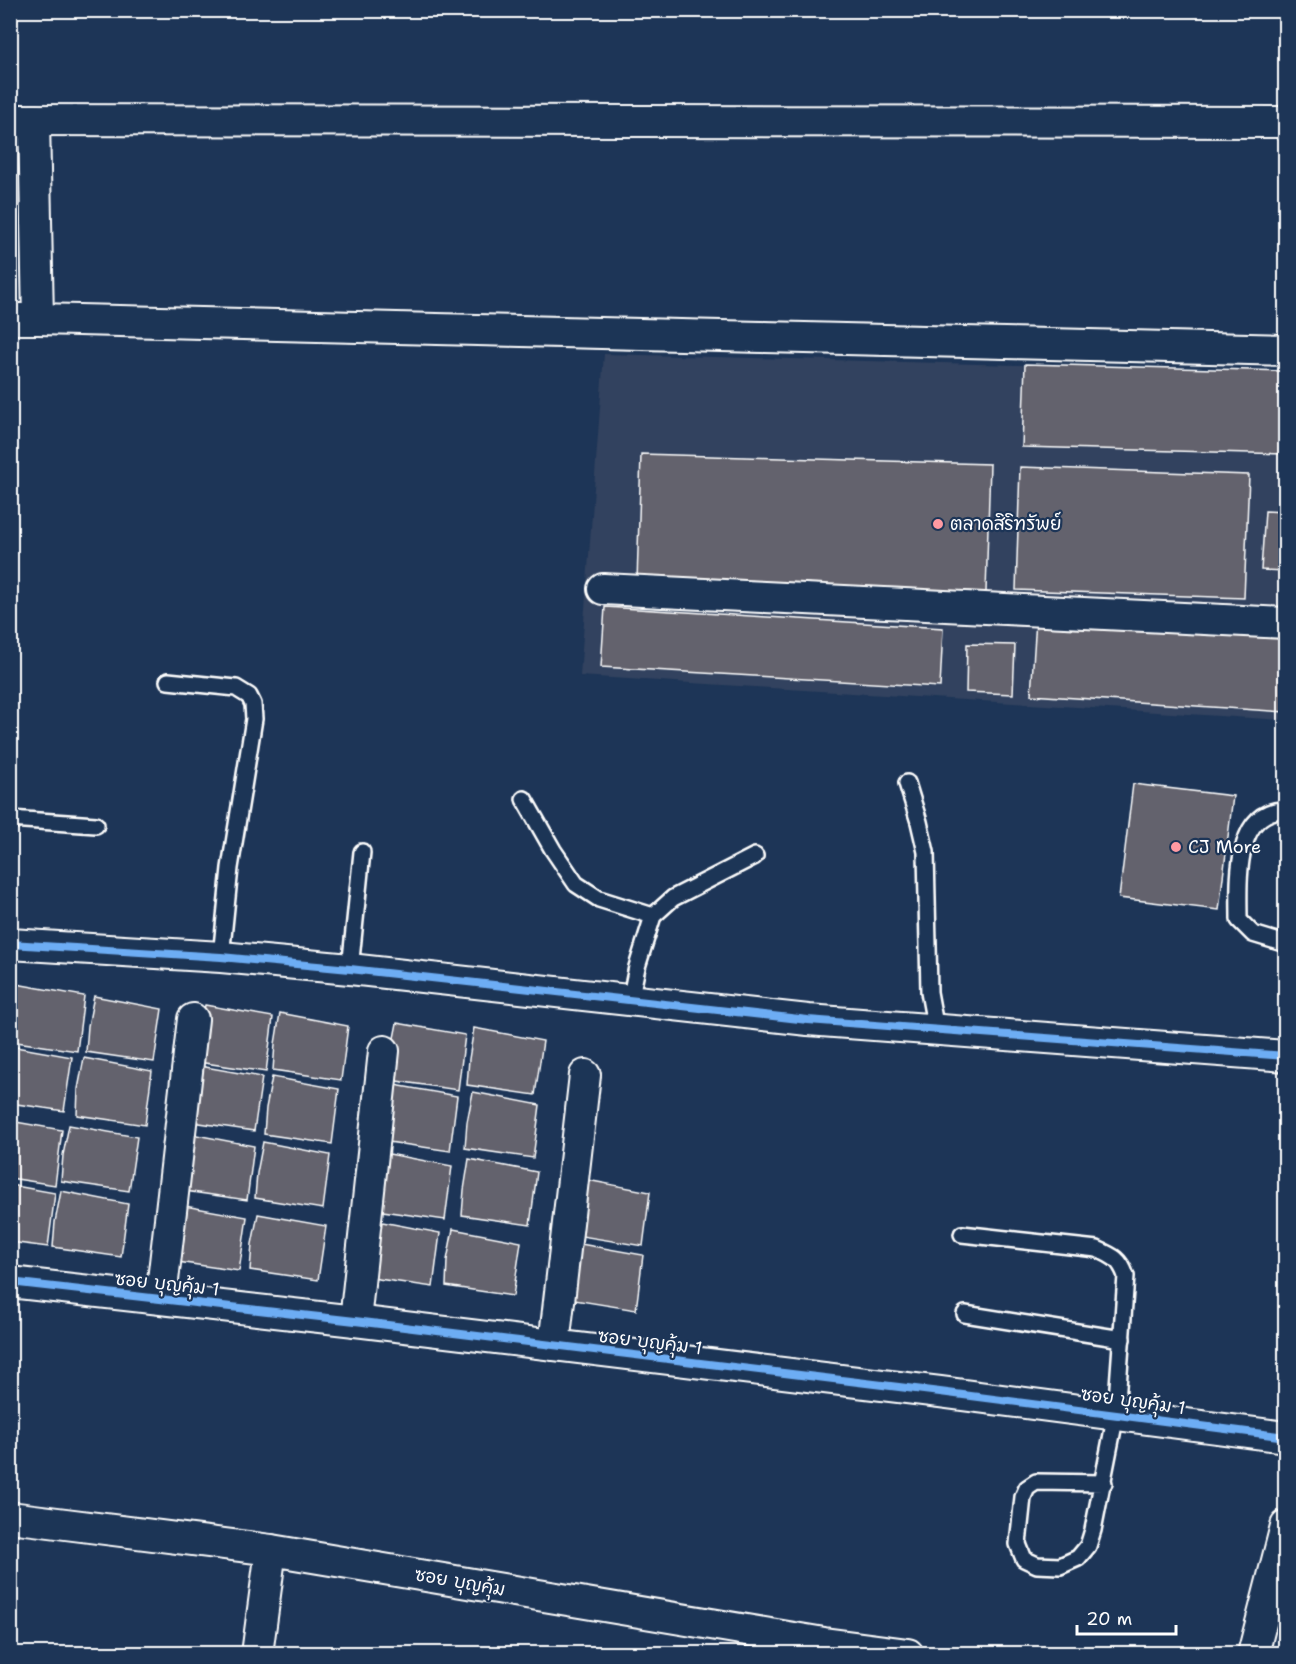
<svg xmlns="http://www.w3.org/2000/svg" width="1296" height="1664" font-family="'Shantell Sans','Playpen Sans Thai',sans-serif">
<rect width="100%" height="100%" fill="#1d3557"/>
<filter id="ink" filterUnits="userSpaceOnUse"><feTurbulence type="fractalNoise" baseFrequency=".0167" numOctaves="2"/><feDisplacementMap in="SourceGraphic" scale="12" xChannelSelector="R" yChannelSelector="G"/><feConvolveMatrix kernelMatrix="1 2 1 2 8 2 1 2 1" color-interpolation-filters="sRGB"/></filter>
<g filter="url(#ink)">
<!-- built -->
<path fill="#32425e" d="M604,354l681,18v348l-705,-44z"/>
<!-- building -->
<g fill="#63626d" stroke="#fff" stroke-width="1.5">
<path d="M1025,364l261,7v83l-264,-7z"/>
<path d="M641,454l349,10 -4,128 -349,-10z"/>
<path d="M1020,467l229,8 -5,123 -228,-8z"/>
<path d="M1265,511l21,1v59l-25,-1z"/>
<path d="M605,607l338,21 -3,59 -339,-20z"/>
<path d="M1036,620l250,16v76l-255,-17z"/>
<path d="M967,644l48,1 -2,49 -47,-2z"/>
<path d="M1133,784l100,12 -14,114 -100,-12z"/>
<path d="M16,984l68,12 -7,55 -67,-10 1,-26z"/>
<path d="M94,996l68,13 -8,53 -68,-10 2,-26z"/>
<path d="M205,1005l68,12 -7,55 -68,-10 1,-27z"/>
<path d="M280,1013l68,13 -7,54 -68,-10 2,-26z"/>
<path d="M397,1023l68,12 -7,55 -68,-10 1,-27z"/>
<path d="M474,1028l69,13 -8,54 -68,-10 2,-26z"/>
<path d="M10,1046l62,11 -8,54 -54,-8z"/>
<path d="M84,1058l68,13 -7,54 -68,-10 1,-26z"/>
<path d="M194,1065l68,12 -8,54 -68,-10z"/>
<path d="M272,1077l67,12 -7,55 -68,-10 2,-26z"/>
<path d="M389,1084l68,12 -7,55 -68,-10z"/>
<path d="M473,1092l67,13 -7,53 -68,-10 2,-26z"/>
<path d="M10,1121l52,9 -7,55 -45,-7z"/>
<path d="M69,1125l68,12 -8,54 -68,-10 2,-26z"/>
<path d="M186,1133l68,13 -7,54 -69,-10z"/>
<path d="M263,1142l67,13 -7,54 -68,-11 2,-25z"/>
<path d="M384,1153l68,13 -7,54 -69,-10z"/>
<path d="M469,1159l68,13 -7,53 -68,-10 2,-25z"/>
<path d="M582,1179l68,13 -7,54 -68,-11z"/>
<path d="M10,1185l45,8 -7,54 -38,-5z"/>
<path d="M61,1191l67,13 -7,53 -68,-10 2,-25z"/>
<path d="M179,1205l68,12 -8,54 -68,-10z"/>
<path d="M258,1214l68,12 -8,54 -68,-10 2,-26z"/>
<path d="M372,1220l68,13 -7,54 -68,-10z"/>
<path d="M453,1229l68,13 -8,54 -67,-10 1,-26z"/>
<path d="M575,1243l68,12 -7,55 -68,-11z"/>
</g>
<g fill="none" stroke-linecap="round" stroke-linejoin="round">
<defs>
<g id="service">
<path d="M168,681l68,7 13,8 4,8 1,15 -24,149 -9,89"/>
<path d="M907,783l12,39 7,30 3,140 7,38"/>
<path d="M524,799l29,51 23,34 23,15 54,17"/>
<path d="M1286,810c-53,-1 -47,74 -47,110l14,14 33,10"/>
<path d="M10,819l86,6"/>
<path d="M350,969l12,-117"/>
<path d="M630,1001l7,-34 16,-51 20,-18 82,-42"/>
<path d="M962,1234l135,15c16,7 23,10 29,27l-10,138 -23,116 -5,16 -10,12 -18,8 -23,-1 -13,-6 -6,-15 5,-47 4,-9 9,-6 68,1"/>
<path d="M965,1314l157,25"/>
</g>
<g id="minor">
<path d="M10,120l1276,2"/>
<path d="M10,319h28l-4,-199"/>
<path d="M38,319l1248,31"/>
<path d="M603,589l683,34"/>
<path d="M10,944l211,13 129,12 458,51 478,36"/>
<path d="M10,1282l345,39 585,71 346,45"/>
<path d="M161,1298l32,-279"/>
<path d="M355,1321l29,-270"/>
<path d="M554,1345l31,-270"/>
<path d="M10,1517l261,33 553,93 84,11"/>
<path d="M257,1654l14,-104"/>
<path d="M1253,1654l33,-128"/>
</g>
</defs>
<!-- service casing -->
<use href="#service" stroke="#fff" stroke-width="20"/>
<!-- minor casing -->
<use href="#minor" stroke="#fff" stroke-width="34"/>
<!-- service -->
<use href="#service" stroke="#1d3557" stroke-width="15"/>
<!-- minor -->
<use href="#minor" stroke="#1d3557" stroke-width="30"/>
<defs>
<g id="cycleway">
<path d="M10,944l211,13 129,12 458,51 478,36"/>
<path d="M10,1282l345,39 585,71 346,45"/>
</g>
</defs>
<!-- cycleway casing -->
<use href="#cycleway" stroke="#1d3557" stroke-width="11"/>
<!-- cycleway -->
<use href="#cycleway" stroke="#6dadf4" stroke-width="8"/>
</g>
</g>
<!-- markers -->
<g fill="#ff9aa2" stroke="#1d3557" stroke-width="2">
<circle cx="938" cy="524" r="6"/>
<circle cx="1176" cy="847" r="6"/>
</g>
<g text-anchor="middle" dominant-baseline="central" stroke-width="4.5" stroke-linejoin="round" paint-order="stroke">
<!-- poi labels -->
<g font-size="18" fill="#fff" stroke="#1d3557" text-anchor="start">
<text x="950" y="524">ตลาดสิริทรัพย์</text>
<text x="1188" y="847">CJ More</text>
</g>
<!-- street labels -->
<g font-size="18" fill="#fff" stroke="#1d3557">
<text transform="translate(167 1284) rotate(6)">ซอย บุญคุ้ม 1</text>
<text transform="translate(650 1342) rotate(7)">ซอย บุญคุ้ม 1</text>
<text transform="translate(1133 1401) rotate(8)">ซอย บุญคุ้ม 1</text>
<text transform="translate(460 1582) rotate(10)">ซอย บุญคุ้ม</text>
</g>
</g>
<!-- margin -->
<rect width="1296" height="1664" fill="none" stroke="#1d3557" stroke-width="36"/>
<rect x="18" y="18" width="1260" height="1628" fill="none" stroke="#fff" stroke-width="2" filter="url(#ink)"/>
<!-- scale -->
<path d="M1077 1625v9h99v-9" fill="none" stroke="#ffffff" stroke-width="3"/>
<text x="1086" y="1625" font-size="18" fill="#ffffff" stroke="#1d3557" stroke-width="4.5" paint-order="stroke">20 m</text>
</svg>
